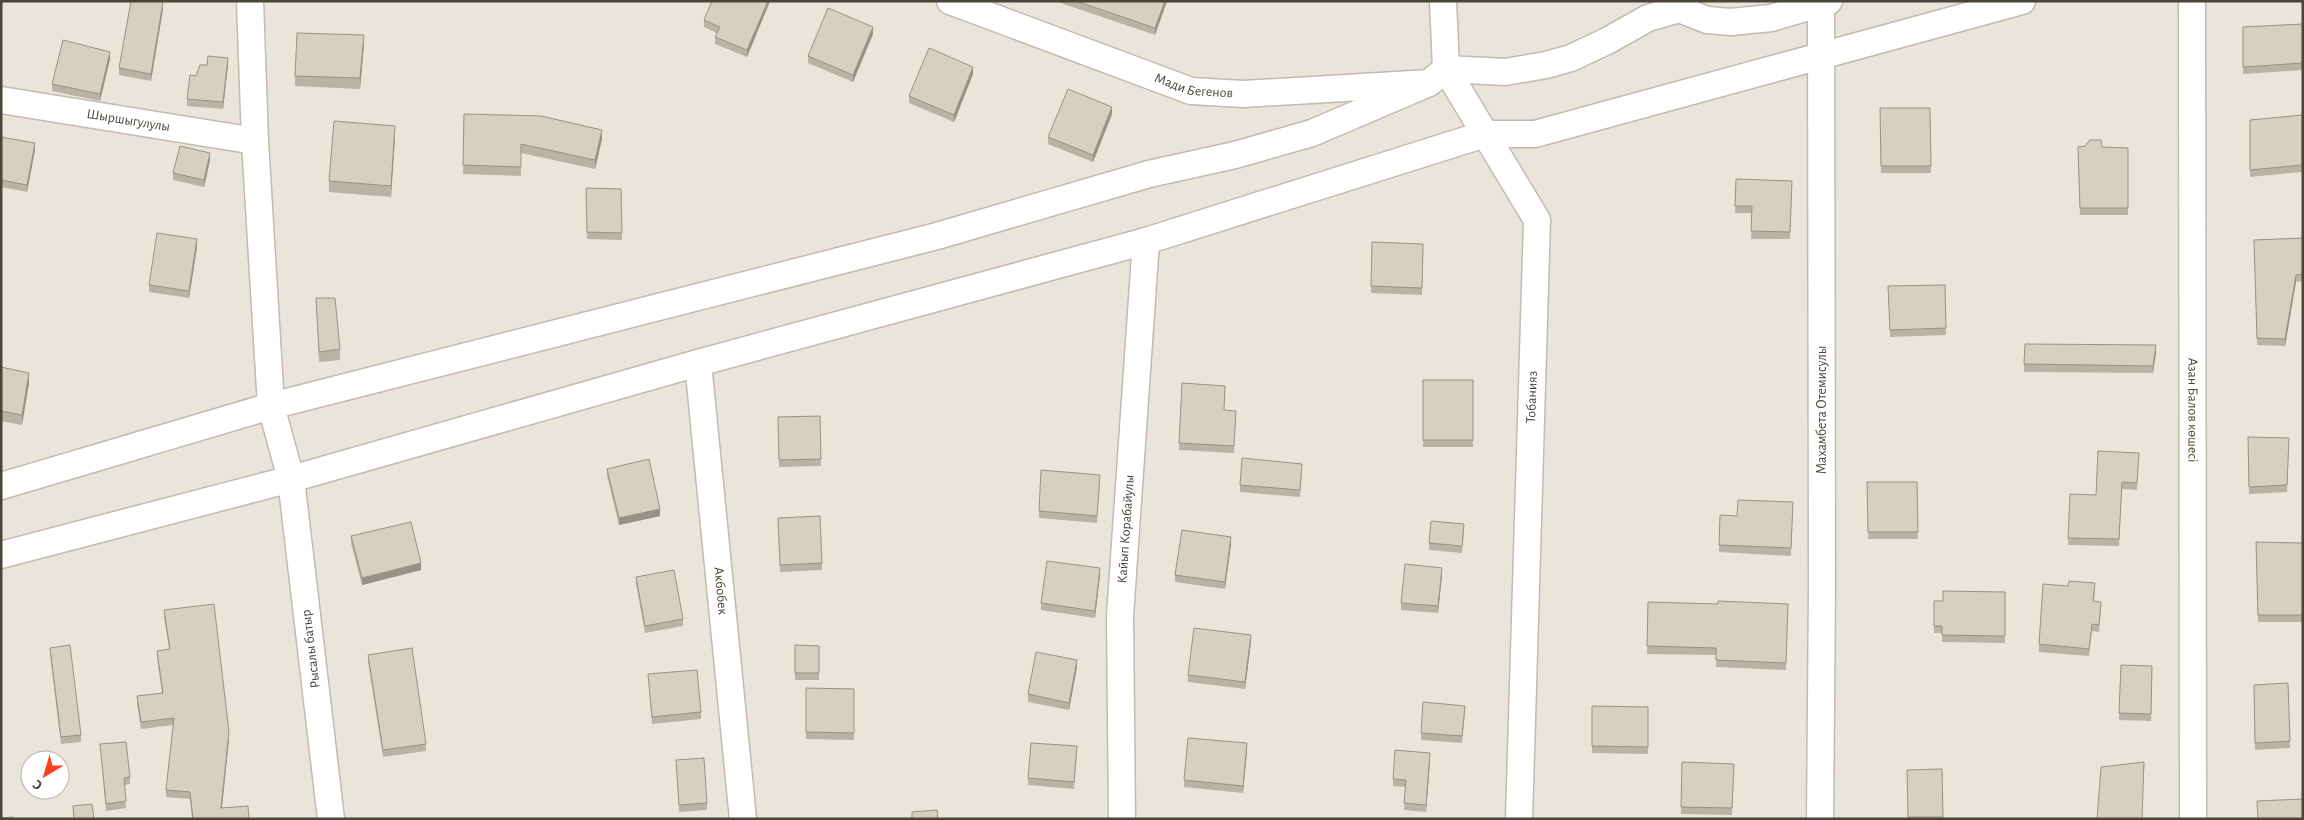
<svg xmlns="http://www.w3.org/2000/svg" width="2304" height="820" font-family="'Alegreya Sans',sans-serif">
<rect width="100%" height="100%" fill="#f6f3ec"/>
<!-- residential -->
<path fill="#eae5da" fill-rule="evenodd" d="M1,1h2302v818h-2302zM30,760h30v30h-30z"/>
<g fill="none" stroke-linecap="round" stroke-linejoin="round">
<defs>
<g id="minor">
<path id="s1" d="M950,1l241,90 52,3 186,-11 17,-14 59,3 41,-7 25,-7 36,-17 41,-23 31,-9 28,11 24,2 40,-4 58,-17"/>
<path d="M1443,1l3,68 91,151 -18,599"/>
<path id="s2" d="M2192,1l1,818"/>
<path id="s3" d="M1,100l254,41"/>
<path id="s4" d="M698,363l45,456"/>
<path d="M1,486l270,-80 -16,-265 -5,-140"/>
<path d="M1,555l290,-76 407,-116 448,-122 339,-107h50l487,-133"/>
<path d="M331,819l-40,-340 -20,-73 666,-170 212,-62 86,-19 77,-22 117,-50"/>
<path id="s5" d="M1122,819l-2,-203 26,-375"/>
<path d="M1820,819l2,-233 -1,-585"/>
</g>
</defs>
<!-- minor casing -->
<use href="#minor" stroke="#c2bbae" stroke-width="29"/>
<!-- minor -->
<use href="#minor" stroke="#fff" stroke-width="26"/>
</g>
<!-- wall -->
<g fill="#bab2a6">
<path d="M770,1l-23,56 -32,-13v-7l2,-4 -13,-6v-7z"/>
<path d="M1055,1h112l-12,34z"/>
<path d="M163,9l-12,72 -32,-6v-7z"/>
<path d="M2303,24v46l-60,4v-47z"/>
<path d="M873,34l-20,48 -45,-19v-7z"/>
<path d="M364,45l-4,44 -65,-3v-10z"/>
<path d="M110,59l-10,42 -48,-10v-7z"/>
<path d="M207,65h21l-5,44 -36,-3v-7l9,-23z"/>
<path d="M973,74l-19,48 -45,-19v-7z"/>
<path d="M1880,108h50l1,65h-50z"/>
<path d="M464,114l138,25 -7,30 -74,-16v23l-58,-2z"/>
<path d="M1112,114l-19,48 -45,-18v-7z"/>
<path d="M2302,115v57l-52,5v-57z"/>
<path d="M1,137l34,13 -8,42 -26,-5z"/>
<path d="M395,137l-4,60 -62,-5v-11z"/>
<path d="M2085,146l43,2v67h-48l-2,-61z"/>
<path d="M210,160l-6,27 -31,-7v-7z"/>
<path d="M1736,179l56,2 -2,58h-39l1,-26h-17z"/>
<path d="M586,188l35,1 1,51 -35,-1z"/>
<path d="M2303,238v43l-7,1 -11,64 -28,-1 -3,-105z"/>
<path d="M1423,244l-1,51 -51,-2v-7z"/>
<path d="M197,247l-8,51 -40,-6v-7z"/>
<path d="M1945,285l1,50 -56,2 -2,-51z"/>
<path d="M316,298l24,51v11l-21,2z"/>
<path d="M2156,352l-3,21 -129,-1v-8z"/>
<path d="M1,367l28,16 -7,42 -21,-4z"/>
<rect x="1423" y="380" width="50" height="67"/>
<path d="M1236,411l-2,42 -55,-3v-7z"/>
<path d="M820,416l1,50 -42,1 -1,-50z"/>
<path d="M2248,437l41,1 -2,54 -38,2z"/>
<path d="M2139,453l-2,37 -15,-1 -3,57 -51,-1v-7l28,-43z"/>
<path d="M607,469l53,47 -41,9 -12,-49z"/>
<path d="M1302,471l-2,26 -60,-5v-7z"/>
<path d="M1100,482l-3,41 -58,-5v-7z"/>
<path d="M1867,482h50l1,57h-50z"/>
<path d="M1793,502l-2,54 -72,-4 1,-37 17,1z"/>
<path d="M778,525l44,38v7l-42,2z"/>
<path d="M1464,531l-2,22 -33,-3v-7z"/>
<path d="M351,536l70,34 -59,15 -11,-42z"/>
<path d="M2256,542l47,1v79h-45z"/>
<path d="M1231,544l-6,45 -50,-7v-7z"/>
<path d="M1100,575l-5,43 -54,-8v-7z"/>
<path d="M1442,575l-4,38 -37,-3v-7z"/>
<path d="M636,577l47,42v7l-38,7 -9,-49z"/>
<path d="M2095,590l-1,11 7,8 -2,23 -7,-1 -3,25 -50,-4v-8z"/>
<path d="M2005,592v51l-63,-1v-9h-8v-32h9z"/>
<path d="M1648,602l70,2h70l-2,66 -70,-3v-12l-69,-1z"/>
<path d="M164,610l65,129 -7,69 27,11h-57l-2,-20 -24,-2v-7l7,-65 -32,4 -4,-25v-8l25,-3 -5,-35v-7l12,-2 -5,-32z"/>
<path d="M1251,642l-6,47 -57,-7v-7z"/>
<path d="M795,645l24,1v34h-24z"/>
<path d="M50,648l31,87v7l-20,2 -11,-89z"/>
<path d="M368,655l58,89v7l-43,6 -15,-95z"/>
<path d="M2121,665l31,1 -1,55 -32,-1z"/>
<path d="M1077,667l-8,43 -41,-8v-8z"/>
<path d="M648,674l53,38v7l-49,5z"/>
<path d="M2288,683l2,65 -35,2 -1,-65z"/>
<path d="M806,688l48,1v51l-48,-1z"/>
<path d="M1592,706l56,1v47l-56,-1z"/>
<path d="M1465,713l-3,30 -41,-3v-7z"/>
<path d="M100,744l30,33v7l-6,1 2,23 -20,3z"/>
<path d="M1247,750l-4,43 -59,-6v-7z"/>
<path d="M1077,753l-3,36 -46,-4v-7z"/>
<path d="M676,760l31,43v7l-28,2z"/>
<path d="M1430,760l-4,52 -22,-2 1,-23 -12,-1v-7z"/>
<path d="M1682,762l52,2 -2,51 -51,-1z"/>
<path d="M1942,769l1,50h-35l-1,-49z"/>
</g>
<!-- shaded-wall -->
<g fill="#979187">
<path d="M768,1h2l-23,56v-7z"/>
<path d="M1165,1h2l-12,34v-7z"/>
<path d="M163,2v7l-12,72v-7z"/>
<path d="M873,27v7l-20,48v-7z"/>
<path d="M364,35v10l-4,44v-11z"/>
<path d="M110,52v7l-10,42v-7z"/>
<path d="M228,58v7l-5,44v-7z"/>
<path d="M973,67v7l-19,48v-7z"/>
<path d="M1112,107v7l-19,48v-7z"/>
<path d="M395,126v11l-4,60v-11z"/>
<path d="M602,130v9l-7,30v-9z"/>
<path d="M35,143v7l-8,42v-7z"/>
<path d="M210,153v7l-6,27v-7z"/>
<path d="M197,239v8l-8,51v-7z"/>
<path d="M2296,275v7l-11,64v-7z"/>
<path d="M2156,345v7l-3,21v-7z"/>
<path d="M29,373v10l-7,42v-10z"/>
<path d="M660,509v7l-41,9v-7z"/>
<path d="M1231,537v7l-6,45v-7z"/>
<path d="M421,563v7l-59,15v-7z"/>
<path d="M1100,568v7l-5,43v-7z"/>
<path d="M1442,568v7l-4,38v-7z"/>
<path d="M1251,635v7l-6,47v-7z"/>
<path d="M1077,660v7l-8,43v-7z"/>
<path d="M229,732v7l-8,76v-7z"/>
<path d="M1247,743v7l-4,43v-7z"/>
<path d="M1430,753v7l-4,52v-7z"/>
</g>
<!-- building -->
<g fill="#d8cfc1" stroke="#979187">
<path d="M131,1h27l5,1 -12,72 -32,-6z"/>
<path d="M712,1h56l-21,49 -32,-13 5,-10 -16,-7z"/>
<path d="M1076,1h89l-10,27z"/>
<path d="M828,8l45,19 -20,48 -45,-19z"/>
<path d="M2303,24v39l-60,4v-40z"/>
<path d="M297,33l67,2 -4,43 -65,-2z"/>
<path d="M63,40l47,12 -10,42 -48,-10z"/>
<path d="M929,48l44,19 -19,48 -45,-19z"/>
<path d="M208,56l20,2 -5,44 -36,-3 3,-24 6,1 4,-11h7z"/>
<path d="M1068,89l44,18 -19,48 -45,-18z"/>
<path d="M1880,108h50l1,58h-50z"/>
<path d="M464,114l77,2 61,14 -7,30 -74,-16v23l-58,-2z"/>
<path d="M2302,115v50l-52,5v-50z"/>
<path d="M334,121l61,5 -4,60 -62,-5z"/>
<path d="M1,137l34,6 -8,42 -26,-5z"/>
<path d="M2090,140h11l1,7 26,1v60h-48l-2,-61 7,-1z"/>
<path d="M180,146l30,7 -6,27 -31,-7z"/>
<path d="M1736,179l56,2 -2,51 -39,-1 1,-25h-17z"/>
<path d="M586,188l35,1 1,44 -35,-1z"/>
<path d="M157,233l40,6 -8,52 -40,-6z"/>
<path d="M2303,238v36l-7,1 -11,64 -28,-1 -3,-98z"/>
<path d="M1372,242l51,2 -1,44 -51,-2z"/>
<path d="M1945,285l1,43 -56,2 -2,-44z"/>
<path d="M316,298h19l5,51 -21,3z"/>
<path d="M2025,344l131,1 -3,21 -129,-2z"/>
<path d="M1,367l28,6 -7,42 -21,-4z"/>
<rect x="1423" y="380" width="50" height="60"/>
<path d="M1182,383l43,3 -1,24 12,1 -2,35 -55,-3z"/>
<path d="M820,416l1,43 -42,1 -1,-43z"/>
<path d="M2248,437l41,1 -2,47 -38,2z"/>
<path d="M2098,451l41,2 -2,30 -15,-1 -3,57 -51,-1 2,-44 26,1z"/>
<path d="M1242,458l60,6 -2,26 -60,-5z"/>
<path d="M649,459l11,50 -41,9 -12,-49z"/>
<path d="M1041,470l59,5 -3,41 -58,-5z"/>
<path d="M1867,482h50l1,50h-50z"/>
<path d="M1738,500l55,2 -2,46 -72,-3 1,-30 17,1z"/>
<path d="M820,516l2,47 -42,2 -2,-47z"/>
<path d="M1431,521l33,3 -2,22 -33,-3z"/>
<path d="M411,522l10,41 -59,15 -11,-42z"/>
<path d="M1182,530l49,7 -6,45 -50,-7z"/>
<path d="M2256,542l47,1v72h-45z"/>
<path d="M1047,561l53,7 -5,43 -54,-8z"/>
<path d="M1405,564l37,4 -4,38 -37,-3z"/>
<path d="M674,570l9,49 -38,7 -9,-49z"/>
<path d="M2069,581l26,2 -2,18 8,1 -2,23 -7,-1 -3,25 -50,-5 4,-60 25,2z"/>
<path d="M1943,591l62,1v44l-63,-1v-9h-8v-25h9z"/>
<path d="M1718,601l70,3 -2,59 -70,-3v-12l-69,-2 1,-44 70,2z"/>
<path d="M214,604l15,128 -8,76 27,-2 1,13h-56l-3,-27 -24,-2 8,-72 -33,4 -4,-26 26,-3 -6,-42 13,-2 -6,-39z"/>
<path d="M1194,628l57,7 -6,47 -57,-7z"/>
<path d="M70,645l11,90 -20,2 -11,-89z"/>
<path d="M795,645l24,1v27h-24z"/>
<path d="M412,648l14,96 -43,6 -15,-95z"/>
<path d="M1036,652l41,8 -8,43 -41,-9z"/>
<path d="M2121,665l31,1 -1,48 -32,-1z"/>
<path d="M697,670l4,42 -49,5 -4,-43z"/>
<path d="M2288,683l2,58 -35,2 -1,-58z"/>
<path d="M806,688l48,1v44l-48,-1z"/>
<path d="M1423,702l42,4 -3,30 -41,-3z"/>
<path d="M1592,706l56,1v40l-56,-1z"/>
<path d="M1188,738l59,5 -4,43 -59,-6z"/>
<path d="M126,742l4,35 -6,1 2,23 -20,3 -6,-60z"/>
<path d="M1031,743l46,3 -3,36 -46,-4z"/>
<path d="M1395,750l35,3 -4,52 -22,-2 2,-23 -13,-1z"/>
<path d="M704,758l3,45 -28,2 -3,-45z"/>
<path d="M1682,762l52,2 -2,44 -51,-1z"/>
<path d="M2144,762l-2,57h-45l4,-52z"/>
<path d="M1942,769l1,48h-35l-1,-47z"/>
<path d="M2303,799v20h-45l-1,-18z"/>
<path d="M92,804l2,15h-20l-1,-13z"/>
<path d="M937,810l1,9h-26v-7z"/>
<path d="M13,817v2h-12v-1z"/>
</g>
<g text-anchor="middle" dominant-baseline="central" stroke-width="4" stroke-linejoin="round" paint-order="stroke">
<!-- street labels -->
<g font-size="14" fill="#4b4439" stroke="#fff">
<text stroke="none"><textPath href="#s1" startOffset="259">Мади Бегенов</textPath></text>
<text stroke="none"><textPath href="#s3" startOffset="129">Шыршыгулулы</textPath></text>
<text transform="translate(1532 397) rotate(-88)">Тобанияз</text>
<text transform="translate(1822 410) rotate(-90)">Махамбета Отемисулы</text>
<text stroke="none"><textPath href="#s2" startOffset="409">Азан Балов көшесі</textPath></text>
<text stroke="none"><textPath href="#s5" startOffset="290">Кайып Корабайулы</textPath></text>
<text stroke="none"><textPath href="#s4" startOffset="229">Акбобек</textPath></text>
<text transform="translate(311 649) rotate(-97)">Рысалы батыр</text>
</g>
</g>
<!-- border -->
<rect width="2304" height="820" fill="none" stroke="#4b4439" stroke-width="5"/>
<!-- north arrow -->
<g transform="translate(45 775) rotate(218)"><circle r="24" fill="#ffffff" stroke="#b7b4b0"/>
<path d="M0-4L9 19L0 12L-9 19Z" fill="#fc3f1d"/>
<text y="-8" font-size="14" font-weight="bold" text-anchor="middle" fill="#4b4439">С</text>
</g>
</svg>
